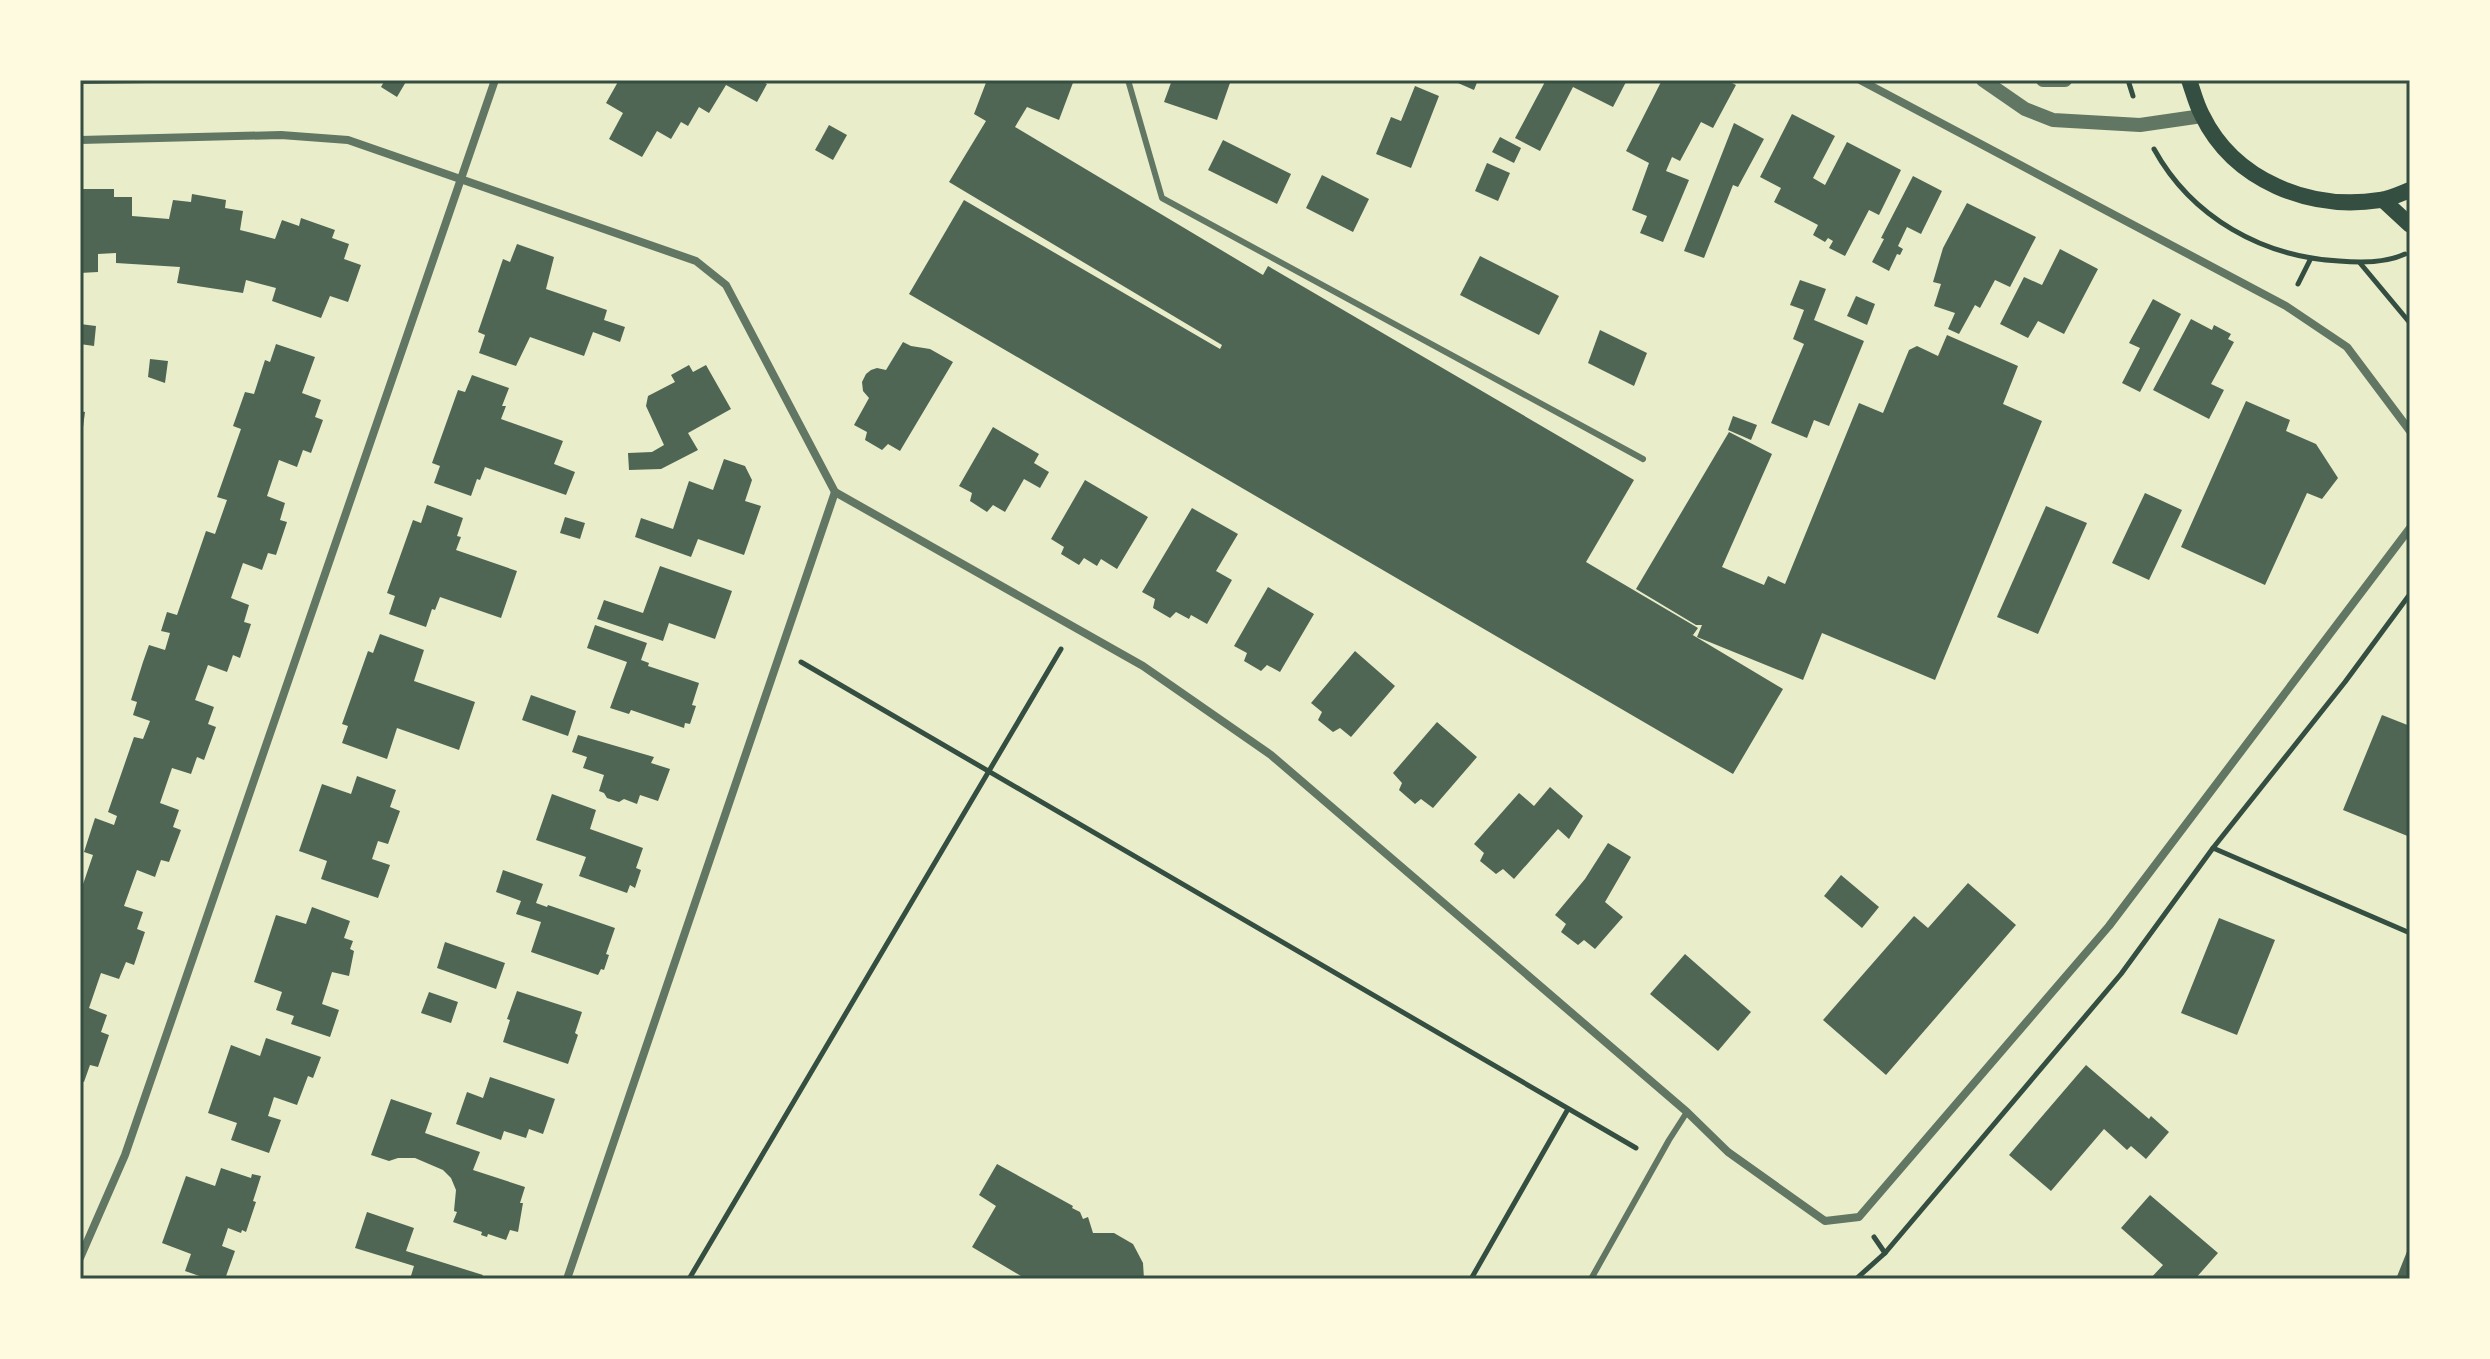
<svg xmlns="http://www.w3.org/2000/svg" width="2490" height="1359" font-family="Inter,sans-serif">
<rect width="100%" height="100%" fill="#e9edc9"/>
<!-- building -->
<g fill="#4f6655">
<path d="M80,80h67v3l-67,1z"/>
<path d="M385,80h22l-10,17 -16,-10z"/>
<path d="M619,80h140l8,4 -10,18 -31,-17 -17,28 -10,-6 -11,19 -7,-4 -10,17 -14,-8 -15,26 -33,-18 14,-26 -17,-10z"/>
<path d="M987,80h87l-15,40 -32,-13 -12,20 248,148 5,-9 366,214 -48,82 112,66 -5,7 -2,-1 92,55 -50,85 -824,-480 55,-94 256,149 2,-4 -273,-163 37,-61 -12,-7z"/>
<path d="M1172,80h59l-14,40 -53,-18z"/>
<path d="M1451,80h27l-4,10z"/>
<path d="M1546,80h81l-14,27 -40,-20 -33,64 -25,-13z"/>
<path d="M1662,80h64l10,5 -23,43 -12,-6 -21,39 -8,-4 -6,14 23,9 -26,62 -23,-9 7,-17 -15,-6 17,-47 -23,-12z"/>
<path d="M1415,86l24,10 -28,72 -35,-14 15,-37 10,4z"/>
<path d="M1792,114l43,22 -22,42 12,7 22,-43 54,28 -22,45 -10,-5 -24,46 -16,-8 4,-7 -5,-3 -3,4 -12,-7 5,-10 -44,-23 7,-14 -21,-11z"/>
<path d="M1734,123l30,16 -26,48 -5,-2 -29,73 -20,-7z"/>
<path d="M829,125l18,10 -14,25 -18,-10z"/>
<path d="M1500,137l21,11 -7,15 -22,-11z"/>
<path d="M1223,140l68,34 -14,30 -69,-34z"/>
<path d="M1487,163l23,10 -12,28 -23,-10z"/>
<path d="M1322,175l47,24 -16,33 -47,-24z"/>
<path d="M1913,176l29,15 -21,43 -14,-7 -9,19 5,3 -3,6 -3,-1 -8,17 -17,-9 12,-23 -3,-1z"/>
<path d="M80,189h34v8h18v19l37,3 4,-19 18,2 1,-8 34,6 -1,8 18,3 -3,19 35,9 7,-19 17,6 2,-8 34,12 -3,8 17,6 -5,15 17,6 -13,37 -18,-6 -9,22 -49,-17 4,-13 -30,-8 -3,13 -66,-10 3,-16 -64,-4v-10l-18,1v18l-18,1z"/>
<path d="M1967,203l69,34 -26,50 -15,-7 -15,28 -5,-3 -16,29 -11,-5 7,-16 -21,-7 7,-22 -8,-2 10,-34z"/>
<path d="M517,244l37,13 -8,32 61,21 -3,10 21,7 -5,15 -27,-10 -9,24 -54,-19 -14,29 -37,-13 6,-18 -7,-3 25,-73 7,3z"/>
<path d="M2060,249l38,20 -34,65 -26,-13 -10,17 -28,-14 24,-47 18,8z"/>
<path d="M1480,256l79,40 -20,39 -79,-40z"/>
<path d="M1800,280l26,9 -12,31 50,21 -35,85 -15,-6 -7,18 -36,-15 33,-79 -11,-5 11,-29 -14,-5z"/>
<path d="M1856,296l19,8 -8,21 -20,-9z"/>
<path d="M2153,299l28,15 -41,78 -18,-9 18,-35 -11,-5z"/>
<path d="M2191,319l21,11 2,-5 17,9 -3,5 6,3 -23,42 13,6 -15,29 -56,-29z"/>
<path d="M80,324l16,2 -2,20 -14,-2z"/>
<path d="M1600,330l47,23 -13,33 -46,-23z"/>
<path d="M1947,335l71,31 -15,38 39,17 -107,259 -113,-47 -19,47 -106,-43 5,-12h-6l-60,-36 93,-157 43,22 -50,113 42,18 4,-9 17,8 74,-181 24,10 26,-63 8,-4 21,10z"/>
<path d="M903,342l8,4 19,3 23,13 -53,89 -12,-7 -6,6 -17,-10 2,-8 -13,-7 15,-27 -6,-7 -1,-9 4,-8 5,-4 6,-2 9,2z"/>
<path d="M276,344l39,13 -13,36 19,7 -6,17 8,3 -12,33 -8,-3 -6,17 -18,-7 -12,36 18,7 -5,17 7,2 -11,33 -8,-2 -6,17 -19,-7 -12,35 18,7 -5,17 7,2 -11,34 -7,-3 -6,17 -19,-7 -13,35 19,7 -6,17 8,3 -12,33 -7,-3 -6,17 -19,-6 -12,35 19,7 -6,17 8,3 -12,32 -8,-2 -6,17 -18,-7 -13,36 19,6 -6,17 8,3 -11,33 -8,-3 -7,17 -18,-6 -12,35 18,7 -6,17 8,3 -11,32 -8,-2 -6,17 -4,-1v-188l13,-38 -9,-3 11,-34 19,7 3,-9 -9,-4 26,-75 9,2 7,-18 -17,-6 4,-13 -6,-2 12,-38 6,-17 16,5 5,-17 -9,-2 6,-19 10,3 29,-84 9,3 12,-34 -10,-3 24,-68 -8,-3 12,-34 9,2 11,-34 5,2z"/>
<path d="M150,359l18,2 -3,22 -17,-6z"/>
<path d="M689,365l4,7 13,-7 25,44 -43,24 10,17 -37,19 -32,1 -1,-17 24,-1 12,-7 -18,-39 2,-10 27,-14 -4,-7z"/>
<path d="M472,375l37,13 -7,18h4l-5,13 62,22 -9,23 21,8 -9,23 -81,-28 -5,13 -3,-1 -6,17 -37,-13 6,-17 -8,-3 26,-73 7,2z"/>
<path d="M2246,401l44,19 -4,11 30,13 22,34 -16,21 -15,-6 -42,92 -84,-38z"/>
<path d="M80,411l5,1 -3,23h-2z"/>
<path d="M1733,416l24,9 -6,15 -23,-10z"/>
<path d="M993,427l46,27 -5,9 15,9 -9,16 -16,-9 -19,33 -12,-7 -6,7 -17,-11 2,-8 -13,-7z"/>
<path d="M724,459l21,7 7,14 -7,21 16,5 -17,49 -46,-16 -7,18 -56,-20 6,-19 32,11 16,-48 24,9z"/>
<path d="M1085,480l63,37 -31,52 -16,-10 -4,7 -13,-8 -5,7 -18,-11 3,-7 -13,-8z"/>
<path d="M2145,493l37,17 -33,70 -37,-17z"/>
<path d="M427,505l36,13 -6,18 4,1 -5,13 61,21 -16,47 -61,-21 -5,13 -3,-1 -6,18 -37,-13 6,-18 -8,-3 26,-73 8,3z"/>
<path d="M2046,506l41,17 -49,111 -41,-17z"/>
<path d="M1192,508l46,26 -22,37 16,9 -25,44 -16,-9 -2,4 -13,-7 -6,6 -17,-10 2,-9 -13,-7z"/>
<path d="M565,517l20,6 -5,16 -20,-6z"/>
<path d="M660,566l72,25 -17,48 -46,-16 -6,18 -66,-22 7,-19 39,13z"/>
<path d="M1268,587l46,27 -34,58 -13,-7 -6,6 -17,-10 3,-8 -13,-7z"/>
<path d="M595,625l52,18 -6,17 8,3 -1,3 51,17 -7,22 4,1 -6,18 -5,-1 -1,5 -53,-18 -2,4 -19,-6 17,-46 -40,-14z"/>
<path d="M380,634l44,16 -10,31 61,21 -16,48 -62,-22 -10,31 -45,-16 6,-17 -6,-2 26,-73 5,2z"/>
<path d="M1355,651l40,35 -44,51 -11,-9 -7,4 -15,-12 4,-8 -11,-9z"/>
<path d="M531,695l45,16 -8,25 -46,-16z"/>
<path d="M2382,715l28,11v111l-67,-27z"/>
<path d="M1437,722l40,35 -44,51 -12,-9 -6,5 -16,-14 3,-7 -9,-10z"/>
<path d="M578,735l76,22 -3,6 19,6 -12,32 -18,-6 -3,9 -13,-5 -5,3 -12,-4 -3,-5 -5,-2 5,-16 -21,-7 4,-11 -15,-5z"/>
<path d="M357,776l39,14 -6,17 10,4 -12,33 -10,-3 -6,18 18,6 -12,33 -57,-19 6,-18 -28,-10 23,-67 29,10z"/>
<path d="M1550,787l33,29 -14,23 -11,-10 -44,50 -11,-10 -7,5 -16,-13 4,-8 -10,-9 45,-51 15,13z"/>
<path d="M552,794l44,16 -6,19 53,19 -7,20 5,2 -6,18 -5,-3 -3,8 -48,-17 7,-19 -50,-17z"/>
<path d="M1608,843l23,14 -26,45 18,15 -28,32 -11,-9 -6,5 -17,-13 5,-8 -11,-9 30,-36z"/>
<path d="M503,870l40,14 -7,19 11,4 1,-2 67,23 -9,26 3,1 -5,15 -3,-1 -3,6 -67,-23 10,-30 -25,-8 5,-13 -25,-9z"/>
<path d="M1841,875l38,32 -17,21 -38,-32z"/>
<path d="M1968,883l48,42 -130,150 -63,-55 91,-104 14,12z"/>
<path d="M312,907l38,14 -6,17 9,3 -3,8 4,2 -5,25 -17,-4 -10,32 17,6 -9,27 -39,-13 3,-8 -18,-6 6,-18 -28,-10 22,-67 30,9z"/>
<path d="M2219,918l56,22 -38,95 -56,-22z"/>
<path d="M445,942l60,21 -9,26 -59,-21z"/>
<path d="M1685,954l66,58 -33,39 -68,-57z"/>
<path d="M517,991l65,21 -7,21 3,2 -10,29 -65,-22 7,-22 -3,-1z"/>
<path d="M429,992l29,10 -7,21 -30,-10z"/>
<path d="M266,1038l55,19 -8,21 -5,-2 -11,29 -23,-8 -6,19 13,4 -12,33 -38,-13 6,-17 -29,-10 23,-68 29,11z"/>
<path d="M2086,1065l63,54 2,-3 18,16 -23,27 -15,-13 -4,4 -23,-21 -53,62 -42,-36z"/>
<path d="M490,1077l65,22 -12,35 -14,-5 -3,9 -22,-7 -3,9 -45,-16 11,-32 16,6z"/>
<path d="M391,1099l41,14 -7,20 55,19 -7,18 52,17 -5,16h3l-5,29 -8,-2 -4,10 -18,-6 -1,3 -6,-2 1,-3 -29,-10 4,-10 -3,-1 2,-21 -5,-12 -8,-8 -28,-12h-17l-9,3 -18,-6z"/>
<path d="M997,1164l76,42 -1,2 8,4 3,7 5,-2 5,16h21l19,11 10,19 1,16h-118l-54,-32 24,-41 -17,-11z"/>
<path d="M221,1168l30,10 1,-4 9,2 -8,25 3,1 -10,30 -4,-2 -1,3 -13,-5 -6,18 13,5 -10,28h-17l-23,-8 6,-17 -29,-11 24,-67 29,10z"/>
<path d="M2150,1195l68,58 -23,26h-45l13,-14 -42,-37z"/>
<path d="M367,1212l47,16 -8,23 77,24 -2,4h-71l4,-13 -59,-18z"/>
<path d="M2410,1244v35h-14z"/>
</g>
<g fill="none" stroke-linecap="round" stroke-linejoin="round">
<!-- path -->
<g stroke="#344e41" stroke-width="5">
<path d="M2128,80l5,16"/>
<path d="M2154,149c38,69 109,108 185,112 21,2 47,2 66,-7"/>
<path d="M2360,263l50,60"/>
<path d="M2298,284l12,-24"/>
<path d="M801,662l835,486"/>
<path d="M2213,848l197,85"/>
<path d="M1874,1237l11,16"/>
<path d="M689,1279l372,-630"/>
<path d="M1471,1279l97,-170"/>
<path d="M1856,1279l29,-26 236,-279 92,-126 132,-166 65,-88"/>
</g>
<!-- service -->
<g stroke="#617663" stroke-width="6">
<path d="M1128,80l34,118 481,261"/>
<path d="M1591,1279l78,-139 18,-28"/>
</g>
<!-- minor -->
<g stroke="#617663" stroke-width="8">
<path d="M1860,80l426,226 61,41 63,84"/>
<path d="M80,140l201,-5 67,5 348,121 30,24 109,207 308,174 128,89 416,357 41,40 97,69 34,-4 250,-291 301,-398"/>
<path d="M80,1258l45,-103 370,-1075"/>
<path d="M567,1279l268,-787"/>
</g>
<!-- tertiary -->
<g stroke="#617663" stroke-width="14">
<path d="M1983,80l42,29 28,11 87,5 62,-9"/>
<path d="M2043,80h22"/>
</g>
<!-- secondary -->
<g stroke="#344e41" stroke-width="16">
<path d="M2189,80c4,11 7,24 13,35 32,66 108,96 178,85 10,-1 20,-6 30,-10"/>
<path d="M2383,200l27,25"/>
</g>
</g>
<!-- border -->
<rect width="2490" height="1359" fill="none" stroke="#fefae0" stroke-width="164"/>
<rect x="82" y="82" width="2326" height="1195" fill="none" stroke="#344e41" stroke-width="3"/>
</svg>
